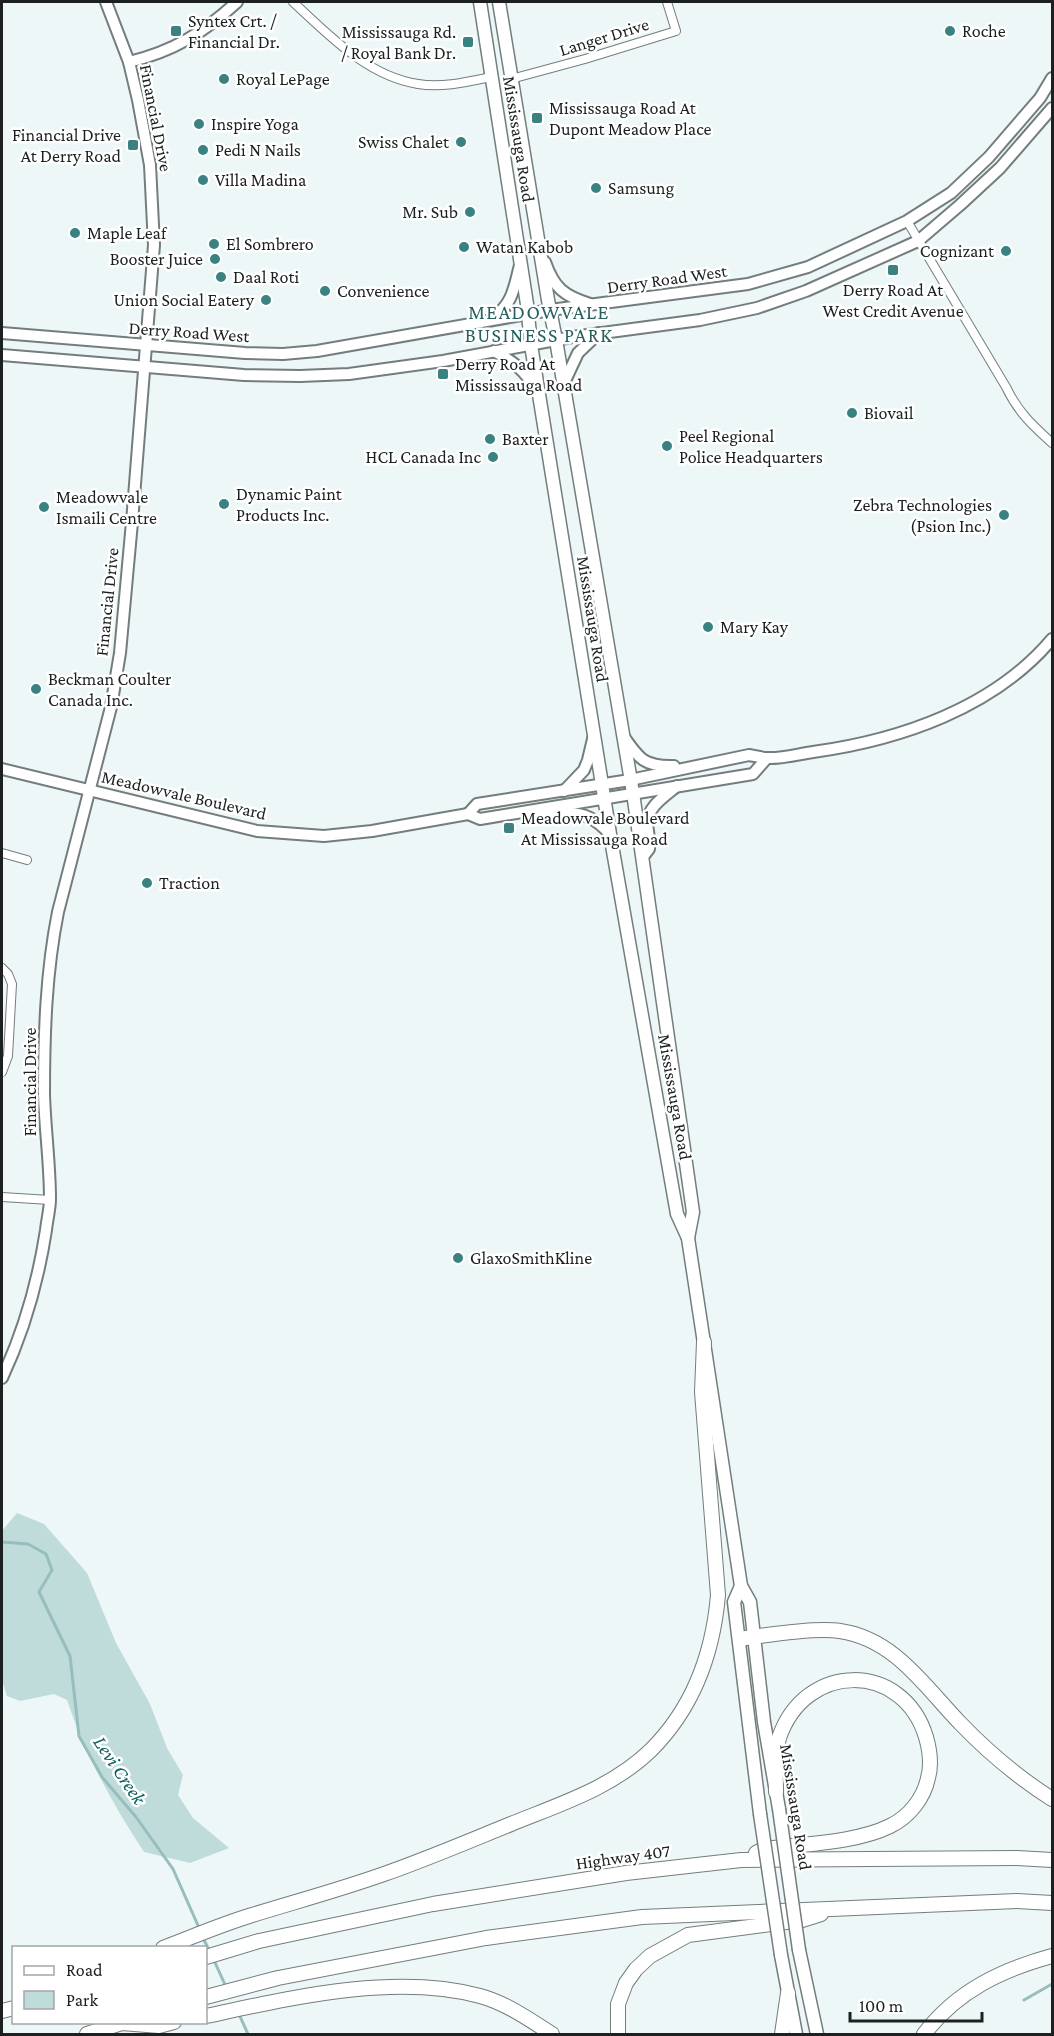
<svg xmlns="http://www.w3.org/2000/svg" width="1054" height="2036" font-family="'Crimson Pro',serif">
<rect width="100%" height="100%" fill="#edf7f7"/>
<!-- green -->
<path fill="#bfdcdb" d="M17,1513l27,11 43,49 29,70 34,61 17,44 16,27 -5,20 15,23 36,30 -39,15 -46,-11c-31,-47 -59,-98 -77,-152l-13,-6 -34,7 -13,-5 -5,-16v-149z"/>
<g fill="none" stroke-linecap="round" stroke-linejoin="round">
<!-- stream -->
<g stroke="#96bebd" stroke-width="3">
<path d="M2,1542l26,2 18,10 6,16 -13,22 31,64 9,80 23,41 34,40 37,52 27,61"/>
<path d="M202,1936l8,16"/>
<path d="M213,1958l13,29"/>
<path d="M1024,2000l28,-16"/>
<path d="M238,2012l10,22"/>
</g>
<defs>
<g id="street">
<path d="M293,2c36,33 74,74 125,82 24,4 49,-2 73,-7"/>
<path d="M511,79l74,-20 91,-28 -9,-29"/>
<path d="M907,221l99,166c12,25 26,38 46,56"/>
<path d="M2,853l25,7"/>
<path d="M2,968l6,6 4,10 -4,72 -6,16"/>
<path d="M2,1197l48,3"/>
</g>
<g id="secondary">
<path d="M129,62c45,-11 74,-29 108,-60"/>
<path d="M545,262c9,26 19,34 45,42"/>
<path d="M493,318c20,-15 21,-30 27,-53"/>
<path d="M2,333l243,20 38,1 34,-3 233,-41 198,-26 60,-17 99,-46 44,-28 38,-36 51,-59 12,-20"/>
<path d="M494,351c22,12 29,19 44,39"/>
<path d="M2,355l242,20 56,1 49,-2 94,-13 129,-24 128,-17 57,-12 49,-17 112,-50 42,-36 40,-37 52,-60"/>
<path d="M563,385l15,-32 21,-20"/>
<path d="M624,737c15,22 21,30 50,29"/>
<path d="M2,769l255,62 67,5 48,-5 96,-17 12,5 273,-45 14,-16"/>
<path d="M564,791l20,-21 4,-10 6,-25"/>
<path d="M545,812c6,3 12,1 19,1 20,-1 32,6 46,21"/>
<path d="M468,814l9,-10 153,-24 119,-25c6,1 13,3 18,3 15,1 31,-4 46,-6 87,-12 181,-44 239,-113"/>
<path d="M642,858l7,-9c1,-9 -1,-17 -2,-25 0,-17 18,-28 30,-38"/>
<path d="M2,1378c22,-47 36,-96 44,-148 1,-10 4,-21 4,-31 0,-35 -5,-70 -6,-105 0,-61 2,-122 14,-182l53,-205 9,-54 12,-131 22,-277 -4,-80 -12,-65 -9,-38 -23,-60"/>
</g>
<g id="primary">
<path d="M480,2l47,302 4,41 79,489 67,380 11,24 53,348 9,16 14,120 15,87"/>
<path d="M499,2l49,298 8,40 77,453 60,419 -5,26"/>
<path d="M741,1586l-7,16 26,212"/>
<path d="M799,1950l18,84"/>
<path d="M781,1955l15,79"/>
</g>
<g id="highway">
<path d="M740,1639c25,-4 75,-12 100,-8 55,8 85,56 121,93 27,28 58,54 91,75"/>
<path d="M756,1853l8,-4c38,-5 92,-6 126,-23 19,-9 34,-28 38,-48 4,-14 2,-27 -2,-41 -23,-76 -121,-76 -147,1 -5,17 -3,36 -3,54"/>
<path d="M163,1948c29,-11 57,-23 86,-32 45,-14 90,-26 135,-42 43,-15 85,-33 127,-50 49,-20 101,-36 140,-74 42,-42 62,-97 67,-155l-16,-203 2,-50"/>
<path d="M206,1957l53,-16 174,-37 193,-31 115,-13 276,-2 35,2"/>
<path d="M206,1997l72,-19 208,-40 156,-21 375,-16 35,2"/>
<path d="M2,2011l12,-3"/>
<path d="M206,2016c85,-18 188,-43 274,-20 26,7 50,24 72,38"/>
<path d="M122,2023l37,3 15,-4"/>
<path d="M87,2034l38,-12"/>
<path d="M618,2034v-30l8,-21 10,-14 14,-13 38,-21 114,-15 19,-6"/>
<path d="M782,2034l6,-41"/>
<path d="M924,2034c33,-43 77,-64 128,-78"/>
</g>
</defs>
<!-- street casing -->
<use href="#street" stroke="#747d7d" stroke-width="10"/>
<!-- secondary casing -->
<use href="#secondary" stroke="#747d7d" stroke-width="14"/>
<!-- primary casing -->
<use href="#primary" stroke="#747d7d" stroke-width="15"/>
<!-- highway casing -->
<use href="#highway" stroke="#747d7d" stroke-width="16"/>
<!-- street -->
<use href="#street" stroke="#fff" stroke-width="8"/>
<!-- secondary -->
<use href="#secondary" stroke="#fff" stroke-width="10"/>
<!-- primary -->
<use href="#primary" stroke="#fff" stroke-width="12"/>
<!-- highway -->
<use href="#highway" stroke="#fff" stroke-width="14"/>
<defs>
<g id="primary-bridge">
<path d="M779,1809l20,141"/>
<path d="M760,1814l21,141"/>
</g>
</defs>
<!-- primary-bridge casing -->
<use href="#primary-bridge" stroke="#747d7d" stroke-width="15" stroke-linecap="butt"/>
<!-- primary-bridge -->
<use href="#primary-bridge" stroke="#fff" stroke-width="12"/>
</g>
<!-- markers -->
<g fill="#3a8281" stroke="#fff" stroke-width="2">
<rect x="170" y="25" width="12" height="12" rx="3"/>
<circle cx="950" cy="31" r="6"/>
<rect x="462" y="36" width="12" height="12" rx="3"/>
<circle cx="224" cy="79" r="6"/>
<rect x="531" y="112" width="12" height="12" rx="3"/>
<circle cx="199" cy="124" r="6"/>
<circle cx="461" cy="142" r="6"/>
<rect x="127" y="139" width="12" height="12" rx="3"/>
<circle cx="203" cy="150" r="6"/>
<circle cx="203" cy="180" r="6"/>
<circle cx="596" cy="188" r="6"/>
<circle cx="470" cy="212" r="6"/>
<circle cx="75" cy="233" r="6"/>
<circle cx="214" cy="244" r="6"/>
<circle cx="464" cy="247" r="6"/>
<circle cx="1006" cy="251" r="6"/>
<circle cx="215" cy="259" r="6"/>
<rect x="887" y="264" width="12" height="12" rx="3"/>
<circle cx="221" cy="277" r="6"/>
<circle cx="325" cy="291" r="6"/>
<circle cx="266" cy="300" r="6"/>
<rect x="437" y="368" width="12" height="12" rx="3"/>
<circle cx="852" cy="413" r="6"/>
<circle cx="490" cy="439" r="6"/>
<circle cx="667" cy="446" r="6"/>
<circle cx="493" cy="457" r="6"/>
<circle cx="224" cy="504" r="6"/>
<circle cx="44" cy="507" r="6"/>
<circle cx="1004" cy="515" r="6"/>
<circle cx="708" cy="627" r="6"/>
<circle cx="36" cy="689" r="6"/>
<rect x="503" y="822" width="12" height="12" rx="3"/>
<circle cx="147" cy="883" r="6"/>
<circle cx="458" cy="1258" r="6"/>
</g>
<g text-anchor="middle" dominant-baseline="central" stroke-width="5" stroke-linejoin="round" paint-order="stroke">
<!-- poi labels -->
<g font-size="18" fill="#1c2020" stroke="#fff" text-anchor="start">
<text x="188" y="21">Syntex Crt. /<tspan x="188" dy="21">Financial Dr.</tspan></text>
<text x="962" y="31">Roche</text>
<text x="456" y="32" text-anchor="end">Mississauga Rd.<tspan x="456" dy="21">/ Royal Bank Dr.</tspan></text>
<text x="236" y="79">Royal LePage</text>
<text x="549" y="108">Mississauga Road At<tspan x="549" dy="21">Dupont Meadow Place</tspan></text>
<text x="211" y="124">Inspire Yoga</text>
<text x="121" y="135" text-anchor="end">Financial Drive<tspan x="121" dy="21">At Derry Road</tspan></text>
<text x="449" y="142" text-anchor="end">Swiss Chalet</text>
<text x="215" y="150">Pedi N Nails</text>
<text x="215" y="180">Villa Madina</text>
<text x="608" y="188">Samsung</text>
<text x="458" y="212" text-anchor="end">Mr. Sub</text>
<text x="87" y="233">Maple Leaf</text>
<text x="226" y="244">El Sombrero</text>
<text x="476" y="247">Watan Kabob</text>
<text x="994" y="251" text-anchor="end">Cognizant</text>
<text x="203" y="259" text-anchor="end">Booster Juice</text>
<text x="233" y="277">Daal Roti</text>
<text x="893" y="290" text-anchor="middle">Derry Road At<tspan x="893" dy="21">West Credit Avenue</tspan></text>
<text x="337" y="291">Convenience</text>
<text x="254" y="300" text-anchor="end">Union Social Eatery</text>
<text x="455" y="364">Derry Road At<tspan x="455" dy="21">Mississauga Road</tspan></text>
<text x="864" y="413">Biovail</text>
<text x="679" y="436">Peel Regional<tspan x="679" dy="21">Police Headquarters</tspan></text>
<text x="502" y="439">Baxter</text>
<text x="481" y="457" text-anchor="end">HCL Canada Inc</text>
<text x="236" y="494">Dynamic Paint<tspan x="236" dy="21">Products Inc.</tspan></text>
<text x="56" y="497">Meadowvale<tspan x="56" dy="21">Ismaili Centre</tspan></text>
<text x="992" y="505" text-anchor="end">Zebra Technologies<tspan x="992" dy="21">(Psion Inc.)</tspan></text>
<text x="720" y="627">Mary Kay</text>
<text x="48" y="679">Beckman Coulter<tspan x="48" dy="21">Canada Inc.</tspan></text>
<text x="521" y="818">Meadowvale Boulevard<tspan x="521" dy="21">At Mississauga Road</tspan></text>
<text x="159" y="883">Traction</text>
<text x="470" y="1258">GlaxoSmithKline</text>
</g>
<!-- street labels -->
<g font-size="18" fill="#1c2020" stroke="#fff">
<text transform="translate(604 37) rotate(-17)">Langer Drive</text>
<text transform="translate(156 118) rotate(79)">Financial Drive</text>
<text transform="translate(519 139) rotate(81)">Mississauga Road</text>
<text transform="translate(667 279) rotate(-8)">Derry Road West</text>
<text transform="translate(189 332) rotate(4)">Derry Road West</text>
<text transform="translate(107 602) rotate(-84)">Financial Drive</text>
<text transform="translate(593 619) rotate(81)">Mississauga Road</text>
<text transform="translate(184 795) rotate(13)">Meadowvale Boulevard</text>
<text transform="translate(30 1082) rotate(-90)">Financial Drive</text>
<text transform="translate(675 1097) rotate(80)">Mississauga Road</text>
<text transform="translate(796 1807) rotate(81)">Mississauga Road</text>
<text transform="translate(623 1857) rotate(-8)">Highway 407</text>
</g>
<!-- neighbourhood labels -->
<g font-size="20" letter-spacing="1.5" fill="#26605f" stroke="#fff">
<text x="539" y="312">MEADOWVALE<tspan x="539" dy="23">BUSINESS PARK</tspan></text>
</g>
<!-- water labels -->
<g font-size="20" font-style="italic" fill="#0b605f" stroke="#fff">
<text transform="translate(120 1770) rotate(56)">Levi Creek</text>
</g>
</g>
<!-- border -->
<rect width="1054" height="2036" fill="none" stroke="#1c2020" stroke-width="6"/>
<!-- legend -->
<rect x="12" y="1946" width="195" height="78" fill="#ffffff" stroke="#a4a6a6" stroke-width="1.5"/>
<rect x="24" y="1966" width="30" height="9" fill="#ffffff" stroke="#a4a6a6" stroke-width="1.5"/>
<text x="66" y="1976" font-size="18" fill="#1c2020">Road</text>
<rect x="24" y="1991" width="30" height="18" fill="#bfdcdb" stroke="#a4a6a6" stroke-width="1.5"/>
<text x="66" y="2006" font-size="18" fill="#1c2020">Park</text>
<!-- scale -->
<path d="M850 2012v9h132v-9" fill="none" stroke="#1c2020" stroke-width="3"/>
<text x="859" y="2012" font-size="18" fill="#1c2020" stroke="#ffffff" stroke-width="4.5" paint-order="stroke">100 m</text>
</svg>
